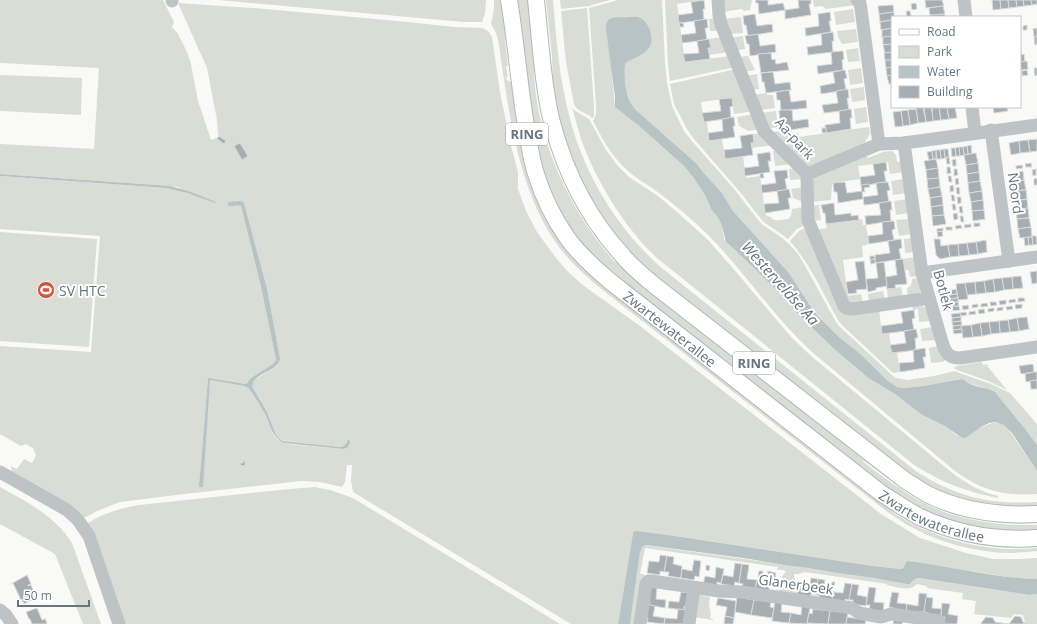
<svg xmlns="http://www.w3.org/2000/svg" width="1037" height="624" font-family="'Open Sans',sans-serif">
<rect width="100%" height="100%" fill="#f9f9f7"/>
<!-- green -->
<g fill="#d9ddd6" fill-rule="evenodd">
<path d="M0,0h163l11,22 -2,5 6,7 9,18 4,12 7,37 13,39 8,-3 -1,-2 -1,-15 -10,-52 -29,-65 75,5 155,14 46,5 28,1 6,3 4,6 8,55 11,54 7,26v17l8,22 11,21 19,26 12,14 16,14 56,40 241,188 39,24 46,15 27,6h27l17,-1v21l-22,-1 -46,-7 -62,-10 -4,7 -2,1 -28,-3 -205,-31 -34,-4 -1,2 -15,91h-47l-218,-132 -2,-11 1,-16h-5l-2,17 -3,5 -22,-5 -19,-1 -108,12 -73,9 -23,9 -11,6h-3l-71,-44 -1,-7 6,3 7,-10 8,4 4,-7 -3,-8 -7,-4 -5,2 -21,-12v-88l91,6 9,-116 -100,-7v-53l166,12 12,2 14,5 -14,-8 -7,-1 -171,-12v-30l94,5 5,-81 -99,-5zM244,203l23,85 13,70 -3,8 -23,14 -2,4 1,4 14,24 9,23 6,5 9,2 50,5 4,-2 2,-4v7l-4,1 -56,-5 -10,-5 -4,-5 -5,-13 -5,-11 -15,-22 -4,-2 -34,-6 -11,106 9,-108 38,6 5,-6 22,-14 3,-4 -15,-73 -20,-81 -2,-1 -10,1z"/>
<path d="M218,0h268l-1,13 -3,9h-18z"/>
<path d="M494,0h8l3,8v32l3,26h-2l2,10 -2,2 1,2 4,2 9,38 37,110 339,278 141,35v4c-46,4 -107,-9 -145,-37v1l3,3c41,26 93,39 142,34v3c-10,1 -20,2 -30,2 -30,-1 -66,-10 -92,-24 -10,-5 -20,-12 -30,-19l-285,-222c-17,-14 -33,-29 -46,-48 -38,-57 -46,-135 -56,-201l-2,-6 -5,-9 3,-15z"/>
<path d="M515,0h16c4,38 6,77 14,114 15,68 52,129 105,174l242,189c12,8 24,16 37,22 34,16 71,22 108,20v4c-47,3 -92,-8 -132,-33 -15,-9 -28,-21 -43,-30v1c18,14 36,27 56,39 36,20 78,26 119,25v8c-53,5 -107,-11 -150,-42l-278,-217c-24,-21 -44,-45 -58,-74 -10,-23 -15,-48 -20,-73 -7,-42 -11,-85 -16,-127zM534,72h2c9,75 32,131 81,188l-2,2c-10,-11 -19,-23 -28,-36 -29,-45 -51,-99 -53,-154z"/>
<path d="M546,0h7c3,32 5,65 12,97 12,65 47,128 98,172l254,203c40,25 74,33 120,30v7l-71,-6 -44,-19 -278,-214 -48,-58 -32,-66 -11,-54 -1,-35z"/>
<path d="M560,0h50l-21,6 -28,3z"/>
<path d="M618,0h44l3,63 2,20 5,23 12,25 7,9 44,50 24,31 4,4 18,12 8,7 9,10 6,10 32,58 4,5 53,49 3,2 11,2 27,-4 20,-5 37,13 19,9 27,31v21l-11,-15 -31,-38 -3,-2 -22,-6 -5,-4 -5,-1 -9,2 -28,5 -19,2 -7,-1 -10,-7 -17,-16 -30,-26 -16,-16 -13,-15 -22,-34 -56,-62 -11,-18 -20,-22 -5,-7 -64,-57c-8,-12 -9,-29 -8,-43l25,-32c-7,-18 -11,-12 -28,-15l-16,13 5,35 4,42 24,19 45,40 9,11 12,18 6,14 8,10 3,7 2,13 3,4 7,6 50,48 15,18 34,33 30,26 32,20 27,21 21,10 15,11c7,-3 15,-5 22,-8 11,-5 17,-9 27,-1l30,44v23c-34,2 -54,-3 -82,-23l-143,-119c-39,-36 -67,-80 -104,-117 -16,-16 -34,-31 -53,-45 -12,-8 -24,-15 -34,-26 -12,-12 -20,-28 -28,-43l3,-7v-10l-7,-96z"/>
<path d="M665,0h38l-26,4 8,58 45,-6 5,11 -65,14 -2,-16z"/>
<path d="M722,0h30l-2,10 -6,1 -2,-2 -20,3z"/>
<path d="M813,0h38l5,5 -30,4 -4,-3 -8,1z"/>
<path d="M587,8l7,99v9l-2,2c-6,-6 -15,-6 -18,-14l-8,-42 -5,-51z"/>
<path d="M853,9l2,13 -19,3 -2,-13z"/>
<path d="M741,17l2,16 -14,1 -6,-15z"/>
<path d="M716,18l2,13h-8l-1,-12z"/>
<path d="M856,29l2,13 -16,2 -4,-7 -1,-6z"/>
<path d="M743,36l2,13 -10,2 -5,-13z"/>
<path d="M723,37l6,15 -20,3 -1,-7 2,-1 -1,-8z"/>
<path d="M858,48l2,13 -12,1 -2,-12z"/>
<path d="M748,56l7,14 -11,2 -6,-15z"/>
<path d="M861,68l2,15 -13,2 -2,-15z"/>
<path d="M736,69l17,42 -19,3 -3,-16 -30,4 3,19h3l2,20 13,-2 3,19 18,-2 3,22 14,-2 5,37 2,3 4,1 1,2c4,2 5,1 10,1 9,-1 9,-2 10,-11l12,-2 1,18 -8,4 -9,10 -8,-6 -15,-10 -4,-4 -21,-27 -47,-54 -6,-9 -13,-25 -4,-20z"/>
<path d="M757,74l2,15 -7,1 -6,-14z"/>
<path d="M0,75l82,3 -1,37 -81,-4z"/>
<path d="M864,87l1,13 -12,2 -1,-1 -2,-12z"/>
<path d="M766,93l1,2h6l2,13 -15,2 -6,-15z"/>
<path d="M572,106l2,4 15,9 17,31 12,16 11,11 29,19 19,16 31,28 23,26 44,52 17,20 18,17 141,117c15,11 29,20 47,24v2c-33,-7 -56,-15 -85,-34l-256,-206c-32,-30 -59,-74 -75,-116 -4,-12 -7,-24 -10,-36z"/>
<path d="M866,107l2,15 -12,2 -2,-15z"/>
<path d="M776,111l2,16 -10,2 -7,-16z"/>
<path d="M754,114l7,15 -12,2 -10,-5 -2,-9z"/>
<path d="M869,127l1,7 -5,8 2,4 -60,21 -36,-35 10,-1 2,3 15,-1 1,4z"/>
<path d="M763,133l11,12 -22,3 -1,-5h3l-1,-9z"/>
<path d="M773,151h6l14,13 -18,2z"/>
<path d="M892,151l4,4 1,7 4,-1 2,11 -13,2 -2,-12 -30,4 2,13 -27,4 -1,1 -1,16 -20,2 3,-25 52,-23 2,4 15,-6z"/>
<path d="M797,168l6,11 -13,1 -1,-11z"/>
<path d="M904,179l2,14 -13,2 -2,-14z"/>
<path d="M804,187l-1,15 -10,-4 -2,-9z"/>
<path d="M907,199l2,14 -13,2 -2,-14z"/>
<path d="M819,205l2,15 -9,1 -2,-15z"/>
<path d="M862,219l1,6h3l3,19 -7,2 1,11 -20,3 5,36 13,-2 2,10h-15l-33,-74 12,-2 -1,-4z"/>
<path d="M909,219l2,15 -12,2 -3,-16z"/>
<path d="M807,227l30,76 42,6 3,25 7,-1 3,20 5,-1 3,20 -7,1 -52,-49 -3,-4c-15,-27 -28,-56 -48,-79l9,-10z"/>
<path d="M0,232l97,7 -8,108 -89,-6z"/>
<path d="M912,238l2,14 -9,1 -1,-14z"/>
<path d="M915,257l3,19 -8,1 -1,-6 -1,-1h-3l-2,-11z"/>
<path d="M918,278c1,5 4,11 1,16l-11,4 -1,-10c4,-1 5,-5 5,-9z"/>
<path d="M901,287l2,11 -15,2 -1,-11z"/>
<path d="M883,291l2,10 -16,2 -1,-9z"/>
<path d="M912,305c16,0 14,3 19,16l-12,1 -1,-13 -5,1z"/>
<path d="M933,327l4,13 -15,1 -2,-12z"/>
<path d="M938,346l4,10 3,4 -2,2 -12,1 -2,-15z"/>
<path d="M982,362l1,3 4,-1 1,3 19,23 -19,-9 -31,-11 -3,-2 3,-2z"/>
<path d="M0,487c27,15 55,29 72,56l29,81h-18l-28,-70 -55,-30z"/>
<path d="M315,487l15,3 23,8 207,126h-437l-37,-100c16,-10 34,-16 53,-19l150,-16z"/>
<path d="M644,545l164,23 29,5 37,5 32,6 6,-1 3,-4 4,-1 98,15 12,2 8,-1v30h-13l-1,-2h2l-2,-7 -9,-1 -3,4 -37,-4 2,-13 -14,-2 1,-6 -36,-5v-2l-10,-2c-7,8 -21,3 -30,1v-1l-82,-12 -7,2h-4l2,12 3,1 -2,8 -15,-2 -6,-5 2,1 4,-12 4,-6 -4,-1h-5l1,-3 -133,-19 -5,26h4l-7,50h-7l10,-71 1,-5z"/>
<path d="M702,594l1,2 7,1 -1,9 2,8 -1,4 3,1v1l-20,-3 3,-19z"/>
</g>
<!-- water -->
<g fill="#b8c3c6">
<path d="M622,17c5,1 11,-1 16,0 11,3 18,23 10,32 -5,6 -14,9 -21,13l-2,2c-1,14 0,35 10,45l62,55 5,7 20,22 11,18 56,62 22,34 7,9 22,22 19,15 28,27 10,7 7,1 19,-2 39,-7c4,1 4,3 8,5 8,4 18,3 25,8l31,38 11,15v26l-25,-38 -8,-8 -8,-3 -7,1 -8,4 -13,9 -3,2 -4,-1 -18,-12 -21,-10 -27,-21 -28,-17 -34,-29 -34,-33 -15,-18 -50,-48 -8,-7 -4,-16 -3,-7 -8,-10 -6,-14 -12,-18 -9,-11 -45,-40 -24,-19v-10l-9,-67v-5l2,-5 4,-2z"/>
<path d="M0,174l171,12 20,6 25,10 -1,1 -28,-10 -21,-5 -166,-12z"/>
<path d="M241,201l3,2 23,85 13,70c-1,15 -31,15 -27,30l14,24 9,23 4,4 3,2 8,1 50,5 4,-2 3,-5 2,1v2l-3,5 -4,1 -59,-6c-13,-7 -13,-17 -19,-29 -5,-9 -11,-18 -17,-26l-4,-2 -34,-6 -7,107h-3l-1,-1 9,-108 38,6 5,-6 22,-14 3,-4 -15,-73 -20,-81c-5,-2 -10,2 -14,-1l2,-3z"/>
<path d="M634,531h2l32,4 205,31 28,3 2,-1 4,-7c43,5 86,17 130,18v15l-8,1 -12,-2 -98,-15 -4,1 -5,5h-4l-32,-6 -37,-5 -29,-5 -23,-3 -42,-7 -97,-13 -4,2 -2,6 -10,71h-12l15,-91z"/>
</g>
<!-- building -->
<g fill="#a6aeb3" stroke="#dbdbd9">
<path d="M704,0l1,9h-2l1,11 -25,3 -1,-8 15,-2 -2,-11z"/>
<path d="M755,0h13v5l15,-2 2,7 -26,4 -1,-11h-2z"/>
<path d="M798,0h13v4h-2l2,11 -26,4v-9l14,-2z"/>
<path d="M925,0h17l2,6 -18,2z"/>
<path d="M992,0h8l1,9 -8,1z"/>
<path d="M1000,0h8l1,8 -8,1z"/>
<path d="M1008,0h8l1,7 -8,1z"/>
<path d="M1016,0h7l1,6 -7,1z"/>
<path d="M1023,0h8l1,5 -8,1z"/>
<path d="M1031,0h6v4l-5,1z"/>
<path d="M916,3l1,6 -5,1 -1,-6z"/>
<path d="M893,5l1,7 -15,2 -1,-8z"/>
<path d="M943,6l2,8 -15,2 -1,-8z"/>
<path d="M906,11h4l1,6h-4z"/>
<path d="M830,12l1,9h-2l2,11 -25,4 -1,-8 14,-2 -1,-12z"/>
<path d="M894,12v5h-2v3l-12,2 -1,-8z"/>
<path d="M755,14l2,12 15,-2 1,8 -25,4 -2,-11h-2l-1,-9z"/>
<path d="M944,14l1,3h-14l-1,-2z"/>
<path d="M707,19l1,9h-3l2,12 -25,3 -1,-8 15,-2 -2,-12z"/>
<path d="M892,20v8l-11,2 -1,-8z"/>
<path d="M679,23h4l1,4h-4z"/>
<path d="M1027,25v5h-4v-4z"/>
<path d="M892,28v8l-10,2v-8z"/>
<path d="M1037,28v8l-3,1 -1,-8z"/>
<path d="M833,32l1,9h-2l1,11 -25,3 -1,-8 15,-2 -1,-11z"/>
<path d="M758,34l2,12 15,-2 1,8 -26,4 -1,-12h-2l-2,-8z"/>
<path d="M892,36v8l-9,1v-8z"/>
<path d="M1037,36v8l-2,1 -1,-8z"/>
<path d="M709,39l2,9h-3l2,11 -25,3 -2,-8 16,-1 -2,-12z"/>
<path d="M892,44v8l-7,1 -2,-8z"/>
<path d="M843,51l1,8 -2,1 1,10 -25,4 -1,-8 15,-2 -1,-12z"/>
<path d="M892,52v8h-7l-1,-7z"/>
<path d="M771,53l1,7 3,-1 1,5 11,-2 2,8 -28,3 -3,-19z"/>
<path d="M1024,54l1,8h-5v-7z"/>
<path d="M885,60h7v7l-6,1z"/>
<path d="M1027,61l1,8 -7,1 -1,-8z"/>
<path d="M892,67v8l-5,1 -1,-8z"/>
<path d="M1034,68h3v7l-2,1z"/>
<path d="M845,70l2,8 -3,1 2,11 -25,4 -1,-8 15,-3 -2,-11z"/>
<path d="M1027,70l1,5 -6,1v-5z"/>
<path d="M773,72l2,12 15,-2 1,8 -25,3 -2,-11h-2l-1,-9z"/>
<path d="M892,75v8l-3,1 -2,-8z"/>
<path d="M848,89l1,9h-2l2,12 -25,3 -2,-8 16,-2 -2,-12z"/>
<path d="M789,90l2,12 15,-2 1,8 -26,3 -1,-11h-3l-1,-8z"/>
<path d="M732,98l1,8 -3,1 1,11 -27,4 -2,-9 19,-2 -2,-12z"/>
<path d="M916,107h7l3,15 -8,1z"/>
<path d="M931,107l3,14 -8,1 -2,-14z"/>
<path d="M932,107h7l2,13 -8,1z"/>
<path d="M939,107h8l2,12 -8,1z"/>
<path d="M947,107h8l2,11 -8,1z"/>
<path d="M993,107h14l1,4 -14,2z"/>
<path d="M851,109l1,9h-2l1,11 -25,4 -1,-8 15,-2 -1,-12z"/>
<path d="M916,109l2,14 -8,2 -2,-15z"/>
<path d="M781,110h11l1,11 15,-2 1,8 -25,4 -2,-9h-2l-1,-11z"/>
<path d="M908,110l2,15 -7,1 -2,-15z"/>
<path d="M901,111l2,15 -8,1 -2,-15z"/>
<path d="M734,117l1,9h-2l2,11 -26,4 -1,-8 15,-2 -1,-12z"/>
<rect x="822" y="128" width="4" height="5"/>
<path d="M753,134l1,9h-3l2,12 -28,4 -1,-9 18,-2 -2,-12z"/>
<path d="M219,136l7,5 -2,3 -7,-5z"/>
<path d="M1037,139v12l-7,1 -2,-12z"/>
<path d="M1028,140l2,12 -10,1 -1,-12z"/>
<path d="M1019,141l1,12 -9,2 -2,-12z"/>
<path d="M240,143l8,13 -6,4 -8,-14z"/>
<path d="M971,145l1,9h-4l-1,-8z"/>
<path d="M967,146l1,8 -4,1 -1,-8z"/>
<path d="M959,147l1,9h-4l-1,-8z"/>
<path d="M959,147h4l1,8 -4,1z"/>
<path d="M951,148h4l1,8 -4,1z"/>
<path d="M944,149l1,9 -4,1 -1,-9z"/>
<path d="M944,149h4l1,8 -4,1z"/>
<path d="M936,150v9h-3l-1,-8z"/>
<path d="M936,150h4l1,9h-4z"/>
<path d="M932,151l1,8 -4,1 -2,-8z"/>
<path d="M770,152l1,9h-3l2,11 -25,4 -1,-8 15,-2 -2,-12z"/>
<path d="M976,153l2,10 -12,2 -2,-10z"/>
<path d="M949,157l1,7h-3l-1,-6z"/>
<path d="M936,159l2,9 -12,2 -2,-9z"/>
<path d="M956,159v7h-3l-1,-6z"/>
<path d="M886,162l1,9h-3l2,11 -25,4 -1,-9 15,-2 -2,-11z"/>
<path d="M978,163l1,9 -12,2 -1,-9z"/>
<path d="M1031,163l1,4h-6l-1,-3z"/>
<path d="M1022,165l1,3 -7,1v-3z"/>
<path d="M947,167h3l1,6 -4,1z"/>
<path d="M938,168l1,10 -12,1 -1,-9z"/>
<path d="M954,169h3l1,6 -4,1z"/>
<path d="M1036,169v6l-3,1 -1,-6z"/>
<path d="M787,170l1,8 -3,1 2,11 -25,3 -1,-8 15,-2 -2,-12z"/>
<path d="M1023,171l1,9 -12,2 -1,-9z"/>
<path d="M979,172l1,9 -12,2 -1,-9z"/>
<path d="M763,173l1,5h-4v-4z"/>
<path d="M948,176h3l1,6h-3z"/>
<path d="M939,178l1,9 -12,2 -1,-10z"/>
<path d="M958,178l1,6 -3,1 -1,-6z"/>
<path d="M1037,178v7h-3v-6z"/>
<path d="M1024,180l2,10 -13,1 -1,-9z"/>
<path d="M980,181l2,10 -13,2 -1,-10z"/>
<path d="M845,182l2,11 15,-2 1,8 -25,4 -1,-11h-3l-1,-9z"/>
<path d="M888,182l2,8 -3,1 2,11 -25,3 -1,-8 15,-2 -2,-12z"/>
<path d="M869,184l1,3 -6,1 1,4h-3l-1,-7z"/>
<path d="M953,185l1,6 -4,1v-6z"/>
<path d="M940,187l2,9 -12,2 -2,-9z"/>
<path d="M959,187l1,7h-3l-1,-6z"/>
<path d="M789,189l2,9h-3l2,11 -25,4 -1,-9 15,-1 -2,-12z"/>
<path d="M1026,190l1,9 -12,2 -2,-10z"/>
<path d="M982,191l1,9 -12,2 -2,-9z"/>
<path d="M951,195h3l1,6h-3z"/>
<path d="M942,196l1,9 -12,2 -1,-9z"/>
<path d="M957,197h4v6l-3,1z"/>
<path d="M1027,199l1,9 -12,2 -1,-9z"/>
<path d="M983,200l1,10 -12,1 -1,-9z"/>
<path d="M891,201l1,9h-2l1,11 -25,4 -1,-9 16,-1 -2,-12z"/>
<path d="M834,203l1,12 16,-2v3l7,-1 1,5 -33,4 -1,-11h-2l-2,-8z"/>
<path d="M952,204h3l1,6h-3z"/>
<path d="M943,205l1,10 -12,1 -1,-9z"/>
<path d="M962,206l1,7h-3l-1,-6z"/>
<path d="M1028,208l1,10 -12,1 -1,-9z"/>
<path d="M984,210l1,9 -12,2 -1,-10z"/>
<path d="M957,213l1,6 -4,1 -1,-6z"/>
<path d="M944,215l2,9 -13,2 -1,-10z"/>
<path d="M960,216h3l1,6h-3z"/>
<path d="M1029,218l2,9 -13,2 -1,-10z"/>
<path d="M894,221l1,8 -3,1 2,10 -25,4 -1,-8 15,-2 -1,-12z"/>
<path d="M974,223h6v3l-6,1z"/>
<path d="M971,224v3l-6,1 -1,-3z"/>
<path d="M961,225l1,3 -6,1 -1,-3z"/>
<rect x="946" y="227" width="6" height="3"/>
<path d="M1031,227l1,10 -12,1 -2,-9z"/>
<path d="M943,228v3l-6,1v-3z"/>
<path d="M942,231l1,5 -5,1 -1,-5z"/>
<path d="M1032,236h4l1,8 -4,1z"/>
<path d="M1028,237l1,8 -4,1 -1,-8z"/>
<path d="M1028,237h4l1,8h-4z"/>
<path d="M901,239l1,9 -3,1 2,10 -26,4v-8l15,-2 -2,-12z"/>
<path d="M934,239h6l1,7 7,-1 2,12 -10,2 -4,-4z"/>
<path d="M986,240l1,12 -9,2 -2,-12z"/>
<path d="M976,242l2,12 -9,1 -2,-12z"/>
<path d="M967,243l2,12 -10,1 -1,-12z"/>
<path d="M958,244l1,12 -9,1 -2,-12z"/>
<path d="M870,256h4l1,3 -5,1z"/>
<path d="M875,259v4l-4,1 -1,-4z"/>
<path d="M903,259l4,25 -12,1 1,3 -9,1 -2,-12 12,-2 -2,-15z"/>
<path d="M864,261l3,28 -11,1 1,3 -9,1 -2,-12 12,-2 -3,-18z"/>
<path d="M884,262l3,24 -11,2v2l-8,2 -2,-13 12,-1 -2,-15z"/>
<path d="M1037,271v12l-5,1 -2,-12z"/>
<path d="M1021,276l2,12 -10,1 -1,-12z"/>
<path d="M1012,277l1,12 -9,1 -2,-12z"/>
<path d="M1002,278l2,12 -9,2 -2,-13z"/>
<path d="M993,279l2,13 -9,1 -2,-12z"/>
<path d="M984,281l2,12 -10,1 -1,-12z"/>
<path d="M975,282l1,12 -9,1 -2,-12z"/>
<path d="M965,283l3,16 -10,1 -2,-16z"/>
<path d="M956,289l1,5 -8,1 -1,-4z"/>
<path d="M957,294l1,4 -9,1v-4z"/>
<path d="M958,298v4l-8,1 -1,-4z"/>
<path d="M1018,298h6l1,3 -7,1z"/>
<path d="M1015,299l1,3 -7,1v-3z"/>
<path d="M1006,300v4l-6,1 -1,-4z"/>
<path d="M958,302l1,4 -9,1v-4z"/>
<path d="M990,302h6l1,3 -6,1z"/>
<path d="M987,303l1,3 -7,1v-3z"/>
<path d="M978,304v3l-6,1v-3z"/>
<path d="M1022,304v4l-6,1 -1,-4z"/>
<path d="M968,305l1,4 -6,1 -1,-4z"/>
<path d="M959,306l1,4 -9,1 -1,-4z"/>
<path d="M1012,306l1,3 -6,1 -1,-3z"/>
<path d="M1003,307v3l-6,1v-3z"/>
<path d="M994,308v3l-6,1v-3z"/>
<path d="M984,309l1,4 -6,1 -1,-4z"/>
<path d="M914,310l1,8 -3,1 2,11 -32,4 -1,-8 22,-3 -2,-11z"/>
<path d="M975,311l1,3 -7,1v-3z"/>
<path d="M966,312l1,3 -7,1v-3z"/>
<path d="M960,313l1,4 -9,1 -1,-4z"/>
<path d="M961,317v4l-9,1v-4z"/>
<path d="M1027,317l2,12 -10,2 -2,-13z"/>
<path d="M1017,318l2,13 -9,1 -2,-12z"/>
<path d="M1008,320l2,12 -10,1 -1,-12z"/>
<path d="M961,321l1,4 -9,1 -1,-4z"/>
<path d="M999,321l1,12 -9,1 -2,-12z"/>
<path d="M989,322l2,12 -9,2 -2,-13z"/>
<path d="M980,323l2,13 -9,1 -2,-12z"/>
<path d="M962,325v4l-9,1v-4z"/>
<path d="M971,325l2,12 -10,1 -2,-12z"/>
<path d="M916,329l2,9h-3l1,12 -24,3 -2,-8 16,-2 -2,-12z"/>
<path d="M962,329v4l-8,1 -1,-4z"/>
<path d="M925,348l1,9h-3l2,11 -25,4 -1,-9 15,-1 -1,-12z"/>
<path d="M1033,364l1,8 -13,2 -2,-8z"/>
<path d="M1034,372h3v8l-11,2 -1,-8z"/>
<path d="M1037,380v9h-6l-1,-8z"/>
<path d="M243,461h2v5l-5,-1v-2h3z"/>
<path d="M660,555l7,1 -3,16 -4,-1v4l-13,-2 2,-12 10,1z"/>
<path d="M667,556l7,1 -1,7 9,2 -1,12 -13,-2 1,-4h-5z"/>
<path d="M694,560l7,1 -2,16 -4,-1 -1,4 -13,-2 1,-9 10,2z"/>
<path d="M735,563l7,1 -3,19 -4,-1 -1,4 -13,-2 2,-9 10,2z"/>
<path d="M742,564l7,1 -2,14 10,1 -2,9 -13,-2 1,-3 -4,-1z"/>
<path d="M706,565l4,1 -1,5 -3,-1z"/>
<path d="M716,567l8,2 -3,14 -4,-1v5l-14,-2 2,-9 10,2z"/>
<path d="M759,571h4l-1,7 -4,-1z"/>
<path d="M768,571l8,2 -3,15 -4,-1v4l-14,-2 2,-9 10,2z"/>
<path d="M27,575l4,9 -3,1v1l3,-1 3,8 -4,2 2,5 -8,4 -2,-5 -1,1 -8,-17 -2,1z"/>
<path d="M811,578l7,1 -3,16 -4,-1 -1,3 -13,-2 2,-8 10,1z"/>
<path d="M818,579l7,1 -2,10 10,2 -1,9 -13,-2v-4h-4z"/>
<path d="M832,582h3l-1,7h-3z"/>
<path d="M845,583l7,1 -3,16 -4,-1v4l-13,-2 1,-9 10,1z"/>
<path d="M852,584l7,1 -2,10 10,2 -1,9 -13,-2v-4h-4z"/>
<path d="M649,587l8,1 -1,11 10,1 -1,8 -16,-3 1,-4h-3z"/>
<path d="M869,587l7,1 -2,14 10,1 -1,9 -14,-2 1,-5h-4z"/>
<path d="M681,592l9,1 -2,14 -4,-1v4l-16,-2 1,-7 10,1z"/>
<path d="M892,592l7,1 -2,10 10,1 -1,9 -13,-2 1,-3 -5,-1z"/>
<path d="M919,593l8,1 -3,18h-4l-14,1 1,-9 11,2z"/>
<path d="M737,597l17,3 -3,15 -16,-3z"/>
<path d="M926,597l7,1 -1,10 10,1 -2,9 -12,-5 -4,-1z"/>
<path d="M718,598l18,3 -2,17 -9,-2 2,-9 -11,-2z"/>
<path d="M754,600l17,1 -1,6 4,1 -2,10 -21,-3z"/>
<path d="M775,601l7,2 -1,9 10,1 -2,10 -17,-2z"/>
<path d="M942,603l8,1 -2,10 10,2 -1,8h-15l2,-1 1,-6h-4z"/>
<path d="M646,604l9,2 -2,10 12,2 -1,6 -17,-2 1,-4h-4z"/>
<path d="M802,606l8,1 -3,17 -18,-1 2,-10 10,2z"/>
<path d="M37,608l5,12 3,-1v-1l2,6h-15l-2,-5h-1l-3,-7z"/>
<path d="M678,609l9,1 -2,14h-21l1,-6 12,1z"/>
<path d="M813,609l17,2 -2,13 -21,-1 2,-10 3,1z"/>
<path d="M830,611l18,1 -2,12h-18z"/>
<path d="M725,616l9,2 -1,6h-9z"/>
<path d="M1015,616l6,1 3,7h-43v-1l5,-6 7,1 2,4 14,2z"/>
<path d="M847,617l19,3 -1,4h-19z"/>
<path d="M894,618l9,1 -1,5h-9z"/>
</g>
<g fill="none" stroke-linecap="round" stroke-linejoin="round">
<defs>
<g id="major">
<path id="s1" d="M509,0c7,42 10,84 17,126 3,16 5,33 10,48 7,23 18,45 32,65 16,21 36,38 57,54l256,200c13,8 25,17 39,24 37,17 77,24 117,21"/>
<path d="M536,0c3,28 5,56 9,85 2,13 4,28 8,41 13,48 37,94 70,130 9,11 20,20 31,29l252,196c7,4 14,9 21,13 34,17 73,22 110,20"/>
</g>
</defs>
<!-- major casing -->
<use href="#major" stroke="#b2b8ba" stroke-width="18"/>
<!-- minor -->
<g stroke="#bec3c6" stroke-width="13">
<path d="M172,0v1"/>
<path d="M718,0l1,15 2,9 43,107 43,43 1,46 36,86 2,2 7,1 76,-11"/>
<path d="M857,0l3,3 1,6 18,135"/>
<path d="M964,0l2,17"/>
<path d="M972,107l3,26"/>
<path d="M991,130l18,131"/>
<path d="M904,143l18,130 21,72c3,9 7,13 17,13l77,-11"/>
<path d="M807,174l72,-30 25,-1 133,-18"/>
<path d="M922,273l115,-16"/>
<path d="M0,472l67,38 11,10 11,16 30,88"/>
<path d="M0,610l6,5 6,9"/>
<path d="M640,624l6,-40 2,-3h3l68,10 23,1 110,16 7,5 22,4 10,-3 48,7v3"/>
<path d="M689,624l5,-36"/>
</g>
<!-- major -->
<use href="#major" stroke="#fff" stroke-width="16"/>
</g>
<!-- icons -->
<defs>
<symbol id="stadium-disc" viewBox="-11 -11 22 22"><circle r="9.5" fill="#d1573f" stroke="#fff"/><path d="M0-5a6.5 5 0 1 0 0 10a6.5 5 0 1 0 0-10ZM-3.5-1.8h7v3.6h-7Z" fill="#fff"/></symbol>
</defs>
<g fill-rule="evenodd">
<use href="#stadium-disc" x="36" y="280" width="20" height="20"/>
</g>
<g text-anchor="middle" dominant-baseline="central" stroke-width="4" stroke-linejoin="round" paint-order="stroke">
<!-- shield labels -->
<g fill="#fff" stroke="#949fa5" stroke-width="1">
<rect x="506" y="123" width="42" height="22" rx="3"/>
<rect x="733" y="352" width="42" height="22" rx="3"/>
</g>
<g font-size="13" font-weight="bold" fill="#66767e">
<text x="527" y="134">RING</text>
<text x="754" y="363">RING</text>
</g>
<!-- street labels -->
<g font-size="14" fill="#66767e" stroke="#fff">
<text transform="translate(795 138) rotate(48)">Aa-park</text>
<text transform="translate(1016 193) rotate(82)">Noord</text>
<text transform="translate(944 290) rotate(75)">Botlek</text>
<text stroke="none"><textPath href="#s1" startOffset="385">Zwartewaterallee</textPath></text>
<text stroke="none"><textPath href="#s1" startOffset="709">Zwartewaterallee</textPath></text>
<text transform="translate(796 584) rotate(8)">Glanerbeek</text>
</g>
<!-- poi labels -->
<g font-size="14" fill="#66767e" stroke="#fff" text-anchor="start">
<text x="59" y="290">SV HTC</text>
</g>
<!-- water labels -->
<g font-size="15" font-style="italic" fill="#627478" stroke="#fff">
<text transform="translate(781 283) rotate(48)">Westerveldse Aa</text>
</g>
</g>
<!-- legend -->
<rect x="891" y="16" width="130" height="92" fill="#ffffff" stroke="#c2c8cb"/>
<rect x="899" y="29" width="20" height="6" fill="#ffffff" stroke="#c2c8cb"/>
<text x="927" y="36" font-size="12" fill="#66767e">Road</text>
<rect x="899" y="46" width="20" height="12" fill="#d9ddd6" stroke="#c2c8cb"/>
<text x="927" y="56" font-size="12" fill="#66767e">Park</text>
<rect x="899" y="66" width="20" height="12" fill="#b8c3c6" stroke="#c2c8cb"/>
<text x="927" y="76" font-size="12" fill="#66767e">Water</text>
<rect x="899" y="86" width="20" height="12" fill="#a6aeb3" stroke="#c2c8cb"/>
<text x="927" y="96" font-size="12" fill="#66767e">Building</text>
<!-- scale -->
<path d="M18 600v6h71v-6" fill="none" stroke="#66767e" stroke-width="2"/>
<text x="24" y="600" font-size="12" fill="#66767e" stroke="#ffffff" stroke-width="3" paint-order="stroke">50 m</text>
</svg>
